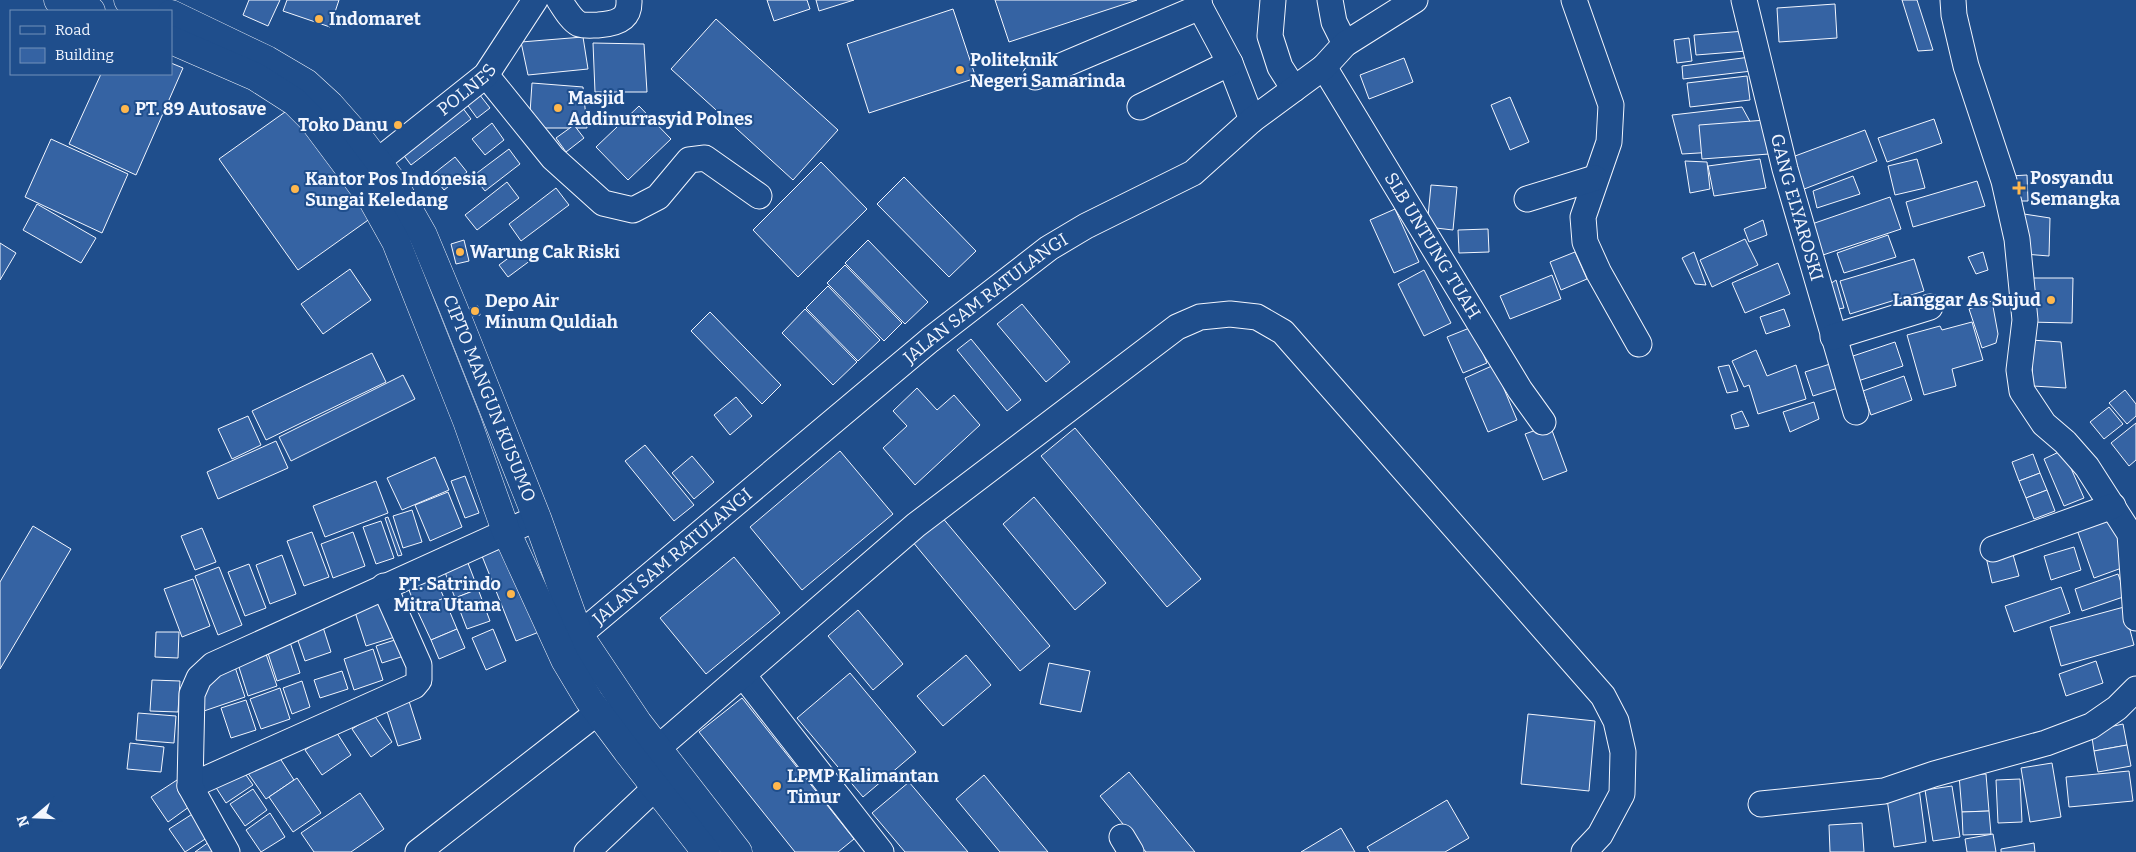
<svg xmlns="http://www.w3.org/2000/svg" width="2136" height="852" font-family="Bitter,serif">
<rect width="100%" height="100%" fill="#1f4e8c"/>
<!-- building -->
<g fill="#3563a3" stroke="#f2f6ff">
<path d="M249,0h31l-12,26 -25,-11z"/>
<path d="M287,0h52l-9,27 -47,-16z"/>
<path d="M767,0h40l3,9 -36,12z"/>
<path d="M816,0h38l-35,11z"/>
<path d="M995,0h142l-128,42z"/>
<path d="M1902,0h15l16,50 -15,1z"/>
<path d="M1835,4l2,34 -58,4 -2,-34z"/>
<path d="M953,9l23,69 -107,35 -22,-69z"/>
<path d="M716,19l122,111 -45,50 -122,-111z"/>
<path d="M1745,31l2,20 -51,4 -2,-20z"/>
<path d="M583,37l5,32 -60,6 -7,-33z"/>
<path d="M1689,38l3,23 -15,2 -3,-23z"/>
<path d="M593,43l51,1 3,48h-52z"/>
<path d="M1750,57l2,14 -69,8 -1,-13z"/>
<path d="M1404,58l9,24 -44,17 -9,-24z"/>
<path d="M171,63l12,5 -47,107 -67,-31 32,-70h70z"/>
<path d="M1747,76l3,24 -60,7 -3,-24z"/>
<path d="M532,83l51,4 4,41h-58z"/>
<path d="M479,94l11,14 -13,10 -11,-15z"/>
<path d="M1510,97l19,45 -19,8 -19,-45z"/>
<path d="M639,106l32,33 -43,41 -32,-33z"/>
<path d="M292,107l79,111 -73,52 -79,-111z"/>
<path d="M462,107l9,12 -60,46 -9,-12z"/>
<path d="M1742,107l23,42 -83,5 -10,-39z"/>
<path d="M1934,119l8,24 -55,19 -9,-24z"/>
<path d="M1766,120l3,34 -67,5 -3,-34z"/>
<path d="M492,123l12,17 -19,15 -13,-16z"/>
<path d="M574,125l10,13 -18,14 -10,-14z"/>
<path d="M1865,130l12,31 -78,30 -12,-32z"/>
<path d="M51,139l77,35 -26,59 -77,-36z"/>
<path d="M509,149l11,15 -35,27 -12,-15z"/>
<path d="M455,157l12,15 -23,18 -12,-15z"/>
<path d="M1760,159l6,29 -52,8 -6,-30z"/>
<path d="M1917,159l8,29 -30,7 -7,-29z"/>
<path d="M1685,161l22,1 3,27 -20,4z"/>
<path d="M821,162l46,47 -69,68 -45,-47z"/>
<path d="M2027,175l1,26h-16l-2,-25z"/>
<path d="M1853,176l7,18 -43,14 -4,-17z"/>
<path d="M904,177l72,74 -27,26 -72,-73z"/>
<path d="M1977,181l8,25 -72,21 -7,-25z"/>
<path d="M507,182l12,16 -42,32 -12,-15z"/>
<path d="M1431,185l26,2 -4,43 -26,-3z"/>
<path d="M556,188l13,17 -48,36 -12,-17z"/>
<path d="M1890,197l11,32 -81,27 -11,-31z"/>
<path d="M37,204l59,34 -15,25 -58,-33z"/>
<path d="M1395,209l24,53 -25,11 -24,-53z"/>
<path d="M2024,214l26,4 -1,38 -25,-2z"/>
<path d="M1763,220l4,15 -18,7 -5,-13z"/>
<path d="M1488,229l1,23 -30,1 -1,-23z"/>
<path d="M1888,235l8,22 -52,16 -7,-20z"/>
<path d="M1745,239l13,26 -46,22 -12,-27z"/>
<path d="M464,240l5,21 -13,3 -5,-20z"/>
<path d="M868,240l60,62 -23,22 -60,-61z"/>
<path d="M0,243l16,10 -16,27z"/>
<path d="M522,248l9,12 -23,17 -9,-12z"/>
<path d="M1575,252l12,27 -26,11 -11,-28z"/>
<path d="M1694,252l12,33 -11,-1 -13,-26z"/>
<path d="M1983,252l5,18 -12,4 -8,-17z"/>
<path d="M1914,259l10,32 -74,23 -10,-33z"/>
<path d="M1778,263l12,31 -45,19 -13,-30z"/>
<path d="M845,265l57,58 -18,18 -57,-58z"/>
<path d="M350,269l21,31 -48,34 -22,-30z"/>
<path d="M1424,270l27,53 -27,13 -26,-52z"/>
<path d="M1552,275l9,24 -51,20 -10,-23z"/>
<path d="M2029,278h44l-1,45 -44,-1z"/>
<path d="M1836,280l8,28 -6,1 -11,-23z"/>
<path d="M828,286l52,54 -22,21 -52,-53z"/>
<path d="M1992,301l6,33 -2,9 -14,5 -13,-39z"/>
<path d="M1022,304l48,58 -24,20 -49,-58z"/>
<path d="M478,306l2,9 -7,1 -3,-8z"/>
<path d="M805,309l52,53 -24,23 -51,-52z"/>
<path d="M1784,309l6,17 -24,8 -6,-17z"/>
<path d="M710,312l71,73 -19,19 -71,-73z"/>
<path d="M1972,322l11,38 -31,9 4,17 -32,9 -17,-60 33,-9 2,4z"/>
<path d="M1472,327l15,36 -24,10 -16,-36z"/>
<path d="M971,339l50,61 -14,11 -50,-61z"/>
<path d="M2031,340l30,2 5,46 -33,-2z"/>
<path d="M1895,342l8,24 -45,15 -8,-24z"/>
<path d="M1756,350l11,26 29,-11 10,34 -48,15 -9,-29 -5,2 -12,-26z"/>
<path d="M372,353l14,29 -120,58 -14,-29z"/>
<path d="M1830,364l8,24 -25,8 -8,-24z"/>
<path d="M1494,365l23,55 -29,12 -23,-54z"/>
<path d="M1729,365l9,26 -11,2 -9,-26z"/>
<path d="M403,375l12,24 -124,62 -12,-24z"/>
<path d="M1904,376l8,24 -41,15 -8,-24z"/>
<path d="M917,388l20,22 17,-15 26,30 -65,60 -32,-37 24,-22 -14,-15z"/>
<path d="M2125,390l11,14v12l-9,8 -18,-21z"/>
<path d="M736,397l16,19 -22,19 -16,-20z"/>
<path d="M1814,402l5,17 -29,13 -7,-20z"/>
<path d="M2109,407l14,17 -19,15 -14,-17z"/>
<path d="M1742,411l7,15 -14,3 -4,-14z"/>
<path d="M248,416l13,29 -29,14 -14,-30z"/>
<path d="M2136,423v37l-7,6 -18,-23z"/>
<path d="M1550,425l17,46 -24,9 -18,-46z"/>
<path d="M1075,428l126,151 -34,28 -126,-151z"/>
<path d="M276,441l12,27 -70,31 -11,-27z"/>
<path d="M645,445l49,60 -20,16 -49,-60z"/>
<path d="M2063,450l21,48 -20,8 -20,-47z"/>
<path d="M840,451l53,63 -91,76 -52,-63z"/>
<path d="M2033,454l7,19 -21,8 -7,-19z"/>
<path d="M692,456l22,26 -20,17 -22,-26z"/>
<path d="M435,457l14,33 -47,20 -15,-32z"/>
<path d="M2040,473l7,17 -21,8 -7,-17z"/>
<path d="M465,476l14,37 -14,5 -14,-37z"/>
<path d="M376,481l12,32 -63,24 -12,-31z"/>
<path d="M2047,490l8,21 -21,8 -8,-21z"/>
<path d="M448,492l14,35 -32,14 -15,-36z"/>
<path d="M1034,497l72,86 -31,27 -72,-86z"/>
<path d="M412,510l10,32 -19,6 -10,-32z"/>
<path d="M2112,514l18,51 -36,13 -18,-51z"/>
<path d="M941,516l109,130 -30,25 -108,-130z"/>
<path d="M388,517l14,38 -4,1 -13,-38z"/>
<path d="M381,521l13,37 -18,6 -13,-37z"/>
<path d="M33,526l38,23 -71,120v-87z"/>
<path d="M202,528l14,34 -21,8 -14,-34z"/>
<path d="M312,532l17,45 -25,9 -17,-45z"/>
<path d="M353,532l12,34 -32,12 -12,-34z"/>
<path d="M505,547l34,85 -23,9 -34,-85z"/>
<path d="M2074,547l7,23 -30,10 -7,-24z"/>
<path d="M2012,551l7,25 -27,7 -6,-26z"/>
<path d="M464,553l14,36 -23,9 -14,-36z"/>
<path d="M282,555l14,39 -26,10 -14,-39z"/>
<path d="M734,557l46,56 -74,61 -46,-56z"/>
<path d="M249,564l17,44 -21,8 -17,-44z"/>
<path d="M219,567l23,58 -24,10 -23,-59z"/>
<path d="M431,567l13,31 -27,12 -13,-32z"/>
<path d="M2118,574l8,22 -44,15 -7,-22z"/>
<path d="M193,579l17,47 -28,11 -18,-48z"/>
<path d="M2061,587l9,26 -56,19 -9,-26z"/>
<path d="M478,589l12,32 -23,8 -12,-31z"/>
<path d="M385,598l13,38 -32,10 -12,-37z"/>
<path d="M444,598l13,31 -26,11 -14,-30z"/>
<path d="M2124,607l10,38 -73,21 -11,-39z"/>
<path d="M858,610l45,54 -30,26 -45,-54z"/>
<path d="M322,624l9,28 -26,9 -10,-29z"/>
<path d="M457,629l8,19 -26,11 -8,-19z"/>
<path d="M493,629l13,32 -20,9 -14,-32z"/>
<path d="M156,632h23l-1,26 -23,-1z"/>
<path d="M401,638l6,17 -25,8 -6,-17z"/>
<path d="M289,639l11,34 -23,8 -11,-34z"/>
<path d="M373,649l10,31 -29,10 -10,-31z"/>
<path d="M265,651l12,35 -29,10 -11,-35z"/>
<path d="M966,655l25,30 -48,41 -26,-30z"/>
<path d="M2096,661l7,22 -37,13 -7,-22z"/>
<path d="M1049,663l41,8 -9,41 -41,-8z"/>
<path d="M234,664l11,33 -44,15 1,-35z"/>
<path d="M342,671l6,18 -28,9 -6,-18z"/>
<path d="M850,673l66,79 -53,45 -66,-79z"/>
<path d="M152,680l28,1 -2,31 -28,-1z"/>
<path d="M302,681l8,26 -18,7 -9,-26z"/>
<path d="M280,688l10,31 -29,10 -11,-30z"/>
<path d="M407,695l14,44 -23,7 -14,-44z"/>
<path d="M742,698l112,141 -16,13h-43l-96,-120z"/>
<path d="M246,700l10,30 -25,8 -10,-30z"/>
<path d="M138,713l38,3 -2,27 -38,-3z"/>
<path d="M1528,714l67,7 -6,70 -68,-7z"/>
<path d="M374,715l18,27 -21,15 -19,-28z"/>
<path d="M2123,724l4,21 -33,6 -3,-20z"/>
<path d="M335,730l16,25 -29,20 -17,-25z"/>
<path d="M130,743l34,4 -3,25 -34,-3z"/>
<path d="M2127,745l4,21 -33,6 -4,-21z"/>
<path d="M274,749l20,31 -28,19 -21,-30z"/>
<path d="M2052,763l9,54 -31,5 -9,-54z"/>
<path d="M239,765l14,20 -27,18 -13,-20z"/>
<path d="M2129,771l4,30 -64,6 -3,-30z"/>
<path d="M1129,772l66,80h-49l-46,-56z"/>
<path d="M1986,774l3,37 -27,1 -3,-37z"/>
<path d="M984,775l64,77h-48l-44,-53z"/>
<path d="M297,778l24,35 -28,19 -24,-35z"/>
<path d="M2020,779l2,43 -24,1 -2,-43z"/>
<path d="M177,780l16,24 -25,18 -17,-25z"/>
<path d="M909,782l59,70h-63l-33,-39z"/>
<path d="M1952,786l8,51 -27,4 -8,-51z"/>
<path d="M1919,788l7,54 -32,5 -8,-55z"/>
<path d="M253,789l14,21 -22,16 -15,-22z"/>
<path d="M360,793l24,36 -33,23h-37l-13,-19z"/>
<path d="M1447,800l22,38 -24,14h-75l-3,-5z"/>
<path d="M197,811l16,23 -28,18 -16,-23z"/>
<path d="M1989,811l2,23 -28,1 -1,-23z"/>
<path d="M270,813l15,24 -24,15 -15,-22z"/>
<path d="M1862,823l2,29h-34l-1,-27z"/>
<path d="M1341,828l14,24h-54z"/>
<path d="M1993,834l3,18h-29l-2,-13z"/>
<path d="M216,837l10,15h-31z"/>
<path d="M2034,843l1,9h-34v-3z"/>
</g>
<g fill="none" stroke-linecap="round" stroke-linejoin="round">
<defs>
<g id="minor">
<path d="M559,0c5,7 12,20 20,24 6,2 13,1 19,1 18,-1 32,-5 31,-25"/>
<path d="M1273,0l-3,36 10,31 14,22"/>
<path d="M1330,0l4,22 11,22"/>
<path d="M1574,0l37,105 -2,37 -26,75 2,25 14,31 40,71"/>
<path id="s1" d="M1744,0l41,169 71,243"/>
<path d="M1953,0l1,15 12,51 38,115 13,58 8,81 -6,50 3,21 22,33 21,18 22,25 43,67 6,84"/>
<path d="M1230,63l22,57"/>
<path id="s2" d="M1324,67l196,323 23,32"/>
<path d="M486,75l67,83 50,45 30,7 25,-13 31,-37 16,-2 54,38"/>
<path d="M1035,77l165,-70 -1,-7"/>
<path d="M1140,107l90,-44 -30,-56"/>
<path id="s3" d="M378,161l108,-86 49,-75"/>
<path d="M1527,199l68,-21"/>
<path d="M1833,337l97,-30"/>
<path d="M1993,549l120,-43"/>
<path id="s4" d="M579,635l351,-295 119,-92 37,-22 107,-53 59,-53 72,-53 21,-23 70,-44"/>
<path d="M743,675l138,177"/>
<path d="M658,748l258,-223 261,-198 23,-10 30,-3 27,3 26,15 320,364 13,25 7,31 -1,42 -22,41 -16,17"/>
<path d="M190,786l224,-100 5,-6v-15l-35,-79"/>
<path d="M1761,804l123,-13 50,-17 112,-31 45,-17 26,-18 19,-19"/>
<path d="M1122,837l9,15"/>
<path d="M227,852l-37,-66 2,-92 7,-16 14,-13 324,-147"/>
<path d="M418,852l180,-140"/>
<path d="M587,852l69,-65"/>
</g>
<g id="highway">
<path d="M58,0l33,11"/>
<path d="M128,0l34,11"/>
<path id="s5" d="M171,14l96,46 39,23 24,22 30,34 34,45 29,51 30,72 84,211 42,117 59,88 100,129"/>
<path d="M171,40l85,37 39,25 18,18 59,79 24,43 71,179 39,110 59,129 24,40 38,51 79,101"/>
</g>
</defs>
<!-- minor casing -->
<use href="#minor" stroke="#f2f6ff" stroke-width="27"/>
<!-- highway casing -->
<use href="#highway" stroke="#f2f6ff" stroke-width="29"/>
<!-- minor -->
<use href="#minor" stroke="#1f4e8c" stroke-width="25"/>
<!-- highway -->
<use href="#highway" stroke="#1f4e8c" stroke-width="28"/>
</g>
<!-- markers -->
<g fill="#ffb74d" stroke="#1f4e8c" stroke-width="2">
<circle cx="319" cy="19" r="5"/>
<circle cx="960" cy="70" r="5"/>
<circle cx="558" cy="108" r="5"/>
<circle cx="125" cy="109" r="5"/>
<circle cx="398" cy="125" r="5"/>
<path d="M2016.5 180.5h5v5h5v5h-5v5h-5v-5h-5v-5h5z"/>
<circle cx="295" cy="189" r="5"/>
<circle cx="460" cy="252" r="5"/>
<circle cx="2051" cy="300" r="5"/>
<circle cx="475" cy="311" r="5"/>
<circle cx="511" cy="594" r="5"/>
<circle cx="777" cy="786" r="5"/>
</g>
<g text-anchor="middle" dominant-baseline="central" stroke-width="4" stroke-linejoin="round" paint-order="stroke">
<!-- poi labels -->
<g font-size="18" font-weight="bold" fill="#f2f6ff" stroke="#1f4e8c" text-anchor="start">
<text x="329" y="19">Indomaret</text>
<text x="970" y="60">Politeknik<tspan x="970" dy="21">Negeri Samarinda</tspan></text>
<text x="568" y="98">Masjid<tspan x="568" dy="21">Addinurrasyid Polnes</tspan></text>
<text x="135" y="109">PT. 89 Autosave</text>
<text x="388" y="125" text-anchor="end">Toko Danu</text>
<text x="2030" y="178">Posyandu<tspan x="2030" dy="21">Semangka</tspan></text>
<text x="305" y="179">Kantor Pos Indonesia<tspan x="305" dy="21">Sungai Keledang</tspan></text>
<text x="470" y="252">Warung Cak Riski</text>
<text x="2041" y="300" text-anchor="end">Langgar As Sujud</text>
<text x="485" y="301">Depo Air<tspan x="485" dy="21">Minum Quldiah</tspan></text>
<text x="501" y="584" text-anchor="end">PT. Satrindo<tspan x="501" dy="21">Mitra Utama</tspan></text>
<text x="787" y="776">LPMP Kalimantan<tspan x="787" dy="21">Timur</tspan></text>
</g>
<!-- street labels -->
<g font-size="18" fill="#f2f6ff" stroke="#1f4e8c">
<text stroke="none"><textPath href="#s3" startOffset="114">POLNES</textPath></text>
<text stroke="none"><textPath href="#s1" startOffset="214">GANG ELYAROSKI</textPath></text>
<text stroke="none"><textPath href="#s2" startOffset="209">SLB UNTUNG TUAH</textPath></text>
<text stroke="none"><textPath href="#s4" startOffset="528">JALAN SAM RATULANGI</textPath></text>
<text stroke="none"><textPath href="#s5" startOffset="521">CIPTO MANGUN KUSUMO</textPath></text>
<text stroke="none"><textPath href="#s4" startOffset="122">JALAN SAM RATULANGI</textPath></text>
</g>
</g>
<!-- legend -->
<rect x="10" y="10" width="162" height="65" fill="#1f4e8c" stroke="#7391ba"/>
<rect x="20" y="26" width="25" height="8" fill="#1f4e8c" stroke="#7391ba"/>
<text x="55" y="35" font-size="15" fill="#f2f6ff">Road</text>
<rect x="20" y="48" width="25" height="15" fill="#3563a3" stroke="#7391ba"/>
<text x="55" y="60" font-size="15" fill="#f2f6ff">Building</text>
<!-- north arrow -->
<g transform="translate(35 817) rotate(251)" stroke="#1f4e8c" stroke-width="4" paint-order="stroke">
<path d="M0-4L9 19L0 12L-9 19Z" fill="#f2f6ff"/>
<text y="-8" font-size="14" font-weight="bold" text-anchor="middle" fill="#f2f6ff">N</text>
</g>
</svg>
